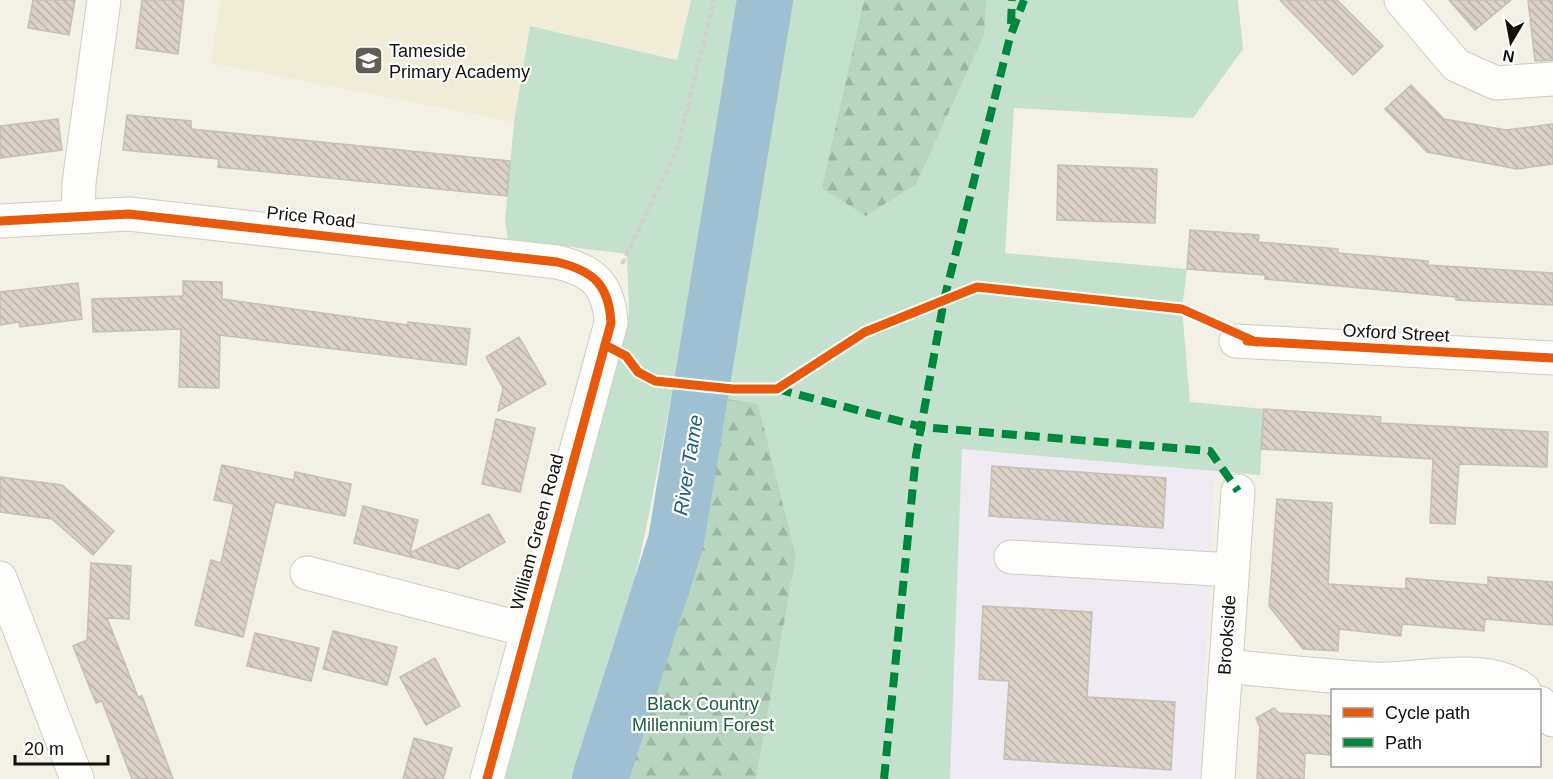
<svg xmlns="http://www.w3.org/2000/svg" width="1553" height="779" font-family="Arial,sans-serif">
<defs>
<pattern id="forest-firs" width="22" height="20" patternUnits="userSpaceOnUse" patternTransform="scale(1.5)"><rect width="22" height="20" fill="#b8d5c1"/><path d="M5 1l3.5 6h-7zM16 11l3.5 6h-7z" fill="#9db6a4"/></pattern>
<pattern id="building-back-hatch" width="6" height="6" patternUnits="userSpaceOnUse" patternTransform="scale(1.5)"><rect width="6" height="6" fill="#dbd1c6"/><path d="M-1 5l2 2M0 0l6 6M5-1l2 2" fill="none" stroke="#bbb2a9"/></pattern>
</defs>
<rect width="100%" height="100%" fill="#f3f0e6"/>
<!-- built -->
<path fill="#f0ecd8" d="M221,0h470l-14,60 -147,-34 -16,96 -303,-59z"/>
<!-- industrial -->
<path fill="#f0eaf2" d="M962,448l253,23 -15,308h-250z"/>
<!-- grass -->
<g fill="#c4e1cd">
<path d="M691,0h47c-33,177 -56,357 -93,533 -17,83 -43,165 -67,246h-82l133,-463 -2,-62 -119,-15 -3,-18 9,-99 16,-96 147,34z"/>
<path d="M777,0h461l5,49 -50,69 -179,-10 -9,145 182,16 -5,40 8,93 74,7 -4,66 -298,-26 -12,330h-194l40,-222 -88,-161z"/>
</g>
<!-- forest -->
<g fill="url(#forest-firs)">
<path d="M864,0h122l-2,35 -68,149 -50,32 -44,-28z"/>
<path d="M708,396l50,8 38,153 -40,222h-142l55,-164z"/>
</g>
<g fill="none" stroke-linecap="round" stroke-linejoin="round">
<!-- river -->
<path stroke="#9dc0d3" stroke-width="56" d="M600,779l76,-238 89,-541"/>
</g>
<!-- building -->
<g fill="url(#building-back-hatch)" stroke="#c4bfb8" stroke-width="1.5">
<path d="M33,0h42l-6,35 -41,-7z"/>
<path d="M142,0h42l-6,54 -42,-6z"/>
<path d="M1280,0h57l46,46 -30,29z"/>
<path d="M1449,0h62l-36,30z"/>
<path d="M1528,0h25v60l-18,1z"/>
<path d="M1411,85l33,34 62,11 47,-6v40l-36,5 -90,-17 -42,-43z"/>
<path d="M127,115l64,6v8l319,32 -3,35 -289,-29 1,-8 -96,-9z"/>
<path d="M58,119l4,31 -62,8v-32z"/>
<path d="M1058,165l99,4 -2,54 -98,-3z"/>
<path d="M1190,230l69,5 -1,7 80,7v4l90,8v4l125,8v32l-97,-5v-3l-191,-18v-4l-78,-6z"/>
<path d="M183,281l39,1v17l186,26v-3l62,7 -4,36 -246,-30 -1,53 -40,-1 2,-58 -88,3 -1,-33 91,-3z"/>
<path d="M78,283l4,36 -62,8 -1,-5 -19,3v-33z"/>
<path d="M519,337l27,47 -48,27 5,-23 -17,-31z"/>
<path d="M1264,409l117,8 -1,6 168,9 -1,35 -88,-3 -4,60 -25,-1 3,-64 -172,-10z"/>
<path d="M496,419l39,9 -15,64 -38,-8z"/>
<path d="M222,465l72,15 1,-8 56,12 -6,32 -70,-14 -32,135 -48,-12 16,-65 10,3 13,-59 -20,-4z"/>
<path d="M992,466l174,12 -3,50 -174,-12z"/>
<path d="M0,477l62,8 52,46 -21,24 -41,-36 -52,-7z"/>
<path d="M1277,499l55,4 -4,81 78,5v-11l82,7v-8l65,5v43l-68,-6 -1,12 -82,-7 -1,12 -62,-7 -1,22 -35,-2 -34,-43z"/>
<path d="M363,506l55,14 -8,33 79,-39 16,28 -47,27 -104,-26z"/>
<path d="M91,563l40,3 -2,53 -22,-1 31,79 4,-1 31,83h-41l-30,-78 -6,2 -23,-57 14,-6z"/>
<path d="M983,606l109,6 -5,85 88,5 -4,68 -167,-11 5,-78 -30,-2z"/>
<path d="M333,631l64,16 -10,38 -64,-16z"/>
<path d="M255,633l64,15 -8,33 -64,-15z"/>
<path d="M435,658l25,48 -34,19 -26,-48z"/>
<path d="M1274,708l5,5 53,3v39l-27,-2 -1,26h-47l3,-52 -4,-9z"/>
<path d="M414,738l38,10 -9,31h-40z"/>
</g>
<g fill="none" stroke-linecap="round" stroke-linejoin="round">
<defs>
<g id="minor">
<path d="M1401,0l55,65 40,18 57,-4"/>
<path d="M78,216l1,-33 25,-183"/>
<path d="M0,221l129,-7 428,48c37,9 52,23 54,61l-124,456"/>
<path d="M1236,341l317,17"/>
<path d="M1011,557l221,13"/>
<path d="M307,573l220,57"/>
<path d="M0,578l77,201"/>
<path d="M1226,666c48,5 97,10 146,13 45,3 114,-19 152,11"/>
<path d="M1540,703l13,17"/>
<path d="M1218,779l20,-288"/>
</g>
</defs>
<!-- minor casing -->
<use href="#minor" stroke="#cfcdc4" stroke-width="35"/>
<!-- path -->
<path stroke="#d1d0cc" stroke-width="4" stroke-dasharray="6 3" stroke-linecap="butt" d="M622,264l55,-114 37,-150"/>
<!-- minor -->
<use href="#minor" stroke="#fdfdfb" stroke-width="33"/>
<!-- quiet -->
<g stroke="#00873e" stroke-width="8" stroke-dasharray="15 8" stroke-linecap="butt">
<path d="M1011,24l1,-24"/>
<path d="M777,389l145,38 288,24 28,40"/>
<path d="M884,779l32,-324 28,-155 66,-263 14,-37"/>
</g>
<defs>
<g id="cycleway">
<path d="M0,221l129,-7 428,48c37,9 52,23 54,61l-124,456"/>
<path d="M1247,341l306,17"/>
<path d="M605,345l21,11 12,16 17,9 78,8h44l88,-57 112,-45 205,22 74,33"/>
</g>
</defs>
<!-- cycleway casing -->
<use href="#cycleway" stroke="#fff" stroke-width="13"/>
<!-- cycleway -->
<use href="#cycleway" stroke="#e8590c" stroke-width="9"/>
</g>
<!-- icons -->
<defs>
<symbol id="school-square" viewBox="-11 -11 22 22"><rect x="-9" y="-9" width="18" height="18" rx="4" fill="#615e57" stroke="#fff"/><path d="M0-5L7-2L0 1L-7-2ZM-4 1L0 2.5L4 1V4Q0 6-4 4Z" fill="#fff"/></symbol>
</defs>
<g fill-rule="evenodd">
<use href="#school-square" x="352" y="44" width="33" height="33"/>
</g>
<g text-anchor="middle" dominant-baseline="central" stroke-width="4.5" stroke-linejoin="round" paint-order="stroke">
<!-- poi labels -->
<g font-size="18" fill="#12100a" stroke="#fff" text-anchor="start">
<text x="389" y="51">Tameside<tspan x="389" dy="21">Primary Academy</tspan></text>
</g>
<!-- street labels -->
<g font-size="18" fill="#12100a" stroke="#fff">
<text transform="translate(311 217) rotate(6)">Price Road</text>
<text transform="translate(1396 333) rotate(3)">Oxford Street</text>
<text transform="translate(537 532) rotate(-75)">William Green Road</text>
<text transform="translate(1227 635) rotate(-86)">Brookside</text>
</g>
<!-- park labels -->
<g font-size="18" fill="#1a5d42" stroke="#fff">
<text x="703" y="704">Black Country<tspan x="703" dy="21">Millennium Forest</tspan></text>
</g>
<!-- water labels -->
<g font-size="20" font-style="italic" fill="#205e7d" stroke="#fff">
<text transform="translate(688 465) rotate(-81)">River Tame</text>
</g>
</g>
<!-- legend -->
<rect x="1331" y="689" width="210" height="78" fill="#ffffff" stroke="#a09f9d" stroke-width="1.5"/>
<rect x="1343" y="708" width="30" height="9" fill="#e8590c" stroke="#a09f9d" stroke-width="1.5"/>
<text x="1385" y="719" font-size="18" fill="#12100a">Cycle path</text>
<rect x="1343" y="738" width="30" height="9" fill="#00873e" stroke="#a09f9d" stroke-width="1.5"/>
<text x="1385" y="749" font-size="18" fill="#12100a">Path</text>
<!-- north arrow -->
<g transform="translate(1511 42) rotate(190)" stroke="#ffffff" stroke-width="4.5" paint-order="stroke">
<path d="M0-4.5L10 22L0 15L-10 22Z" fill="#12100a"/>
<text y="-9" font-size="16" font-weight="bold" text-anchor="middle" fill="#12100a">N</text>
</g>
<!-- scale -->
<path d="M15 755v9h93v-9" fill="none" stroke="#12100a" stroke-width="3"/>
<text x="24" y="755" font-size="18" fill="#12100a" stroke="#ffffff" stroke-width="4.5" paint-order="stroke">20 m</text>
</svg>
